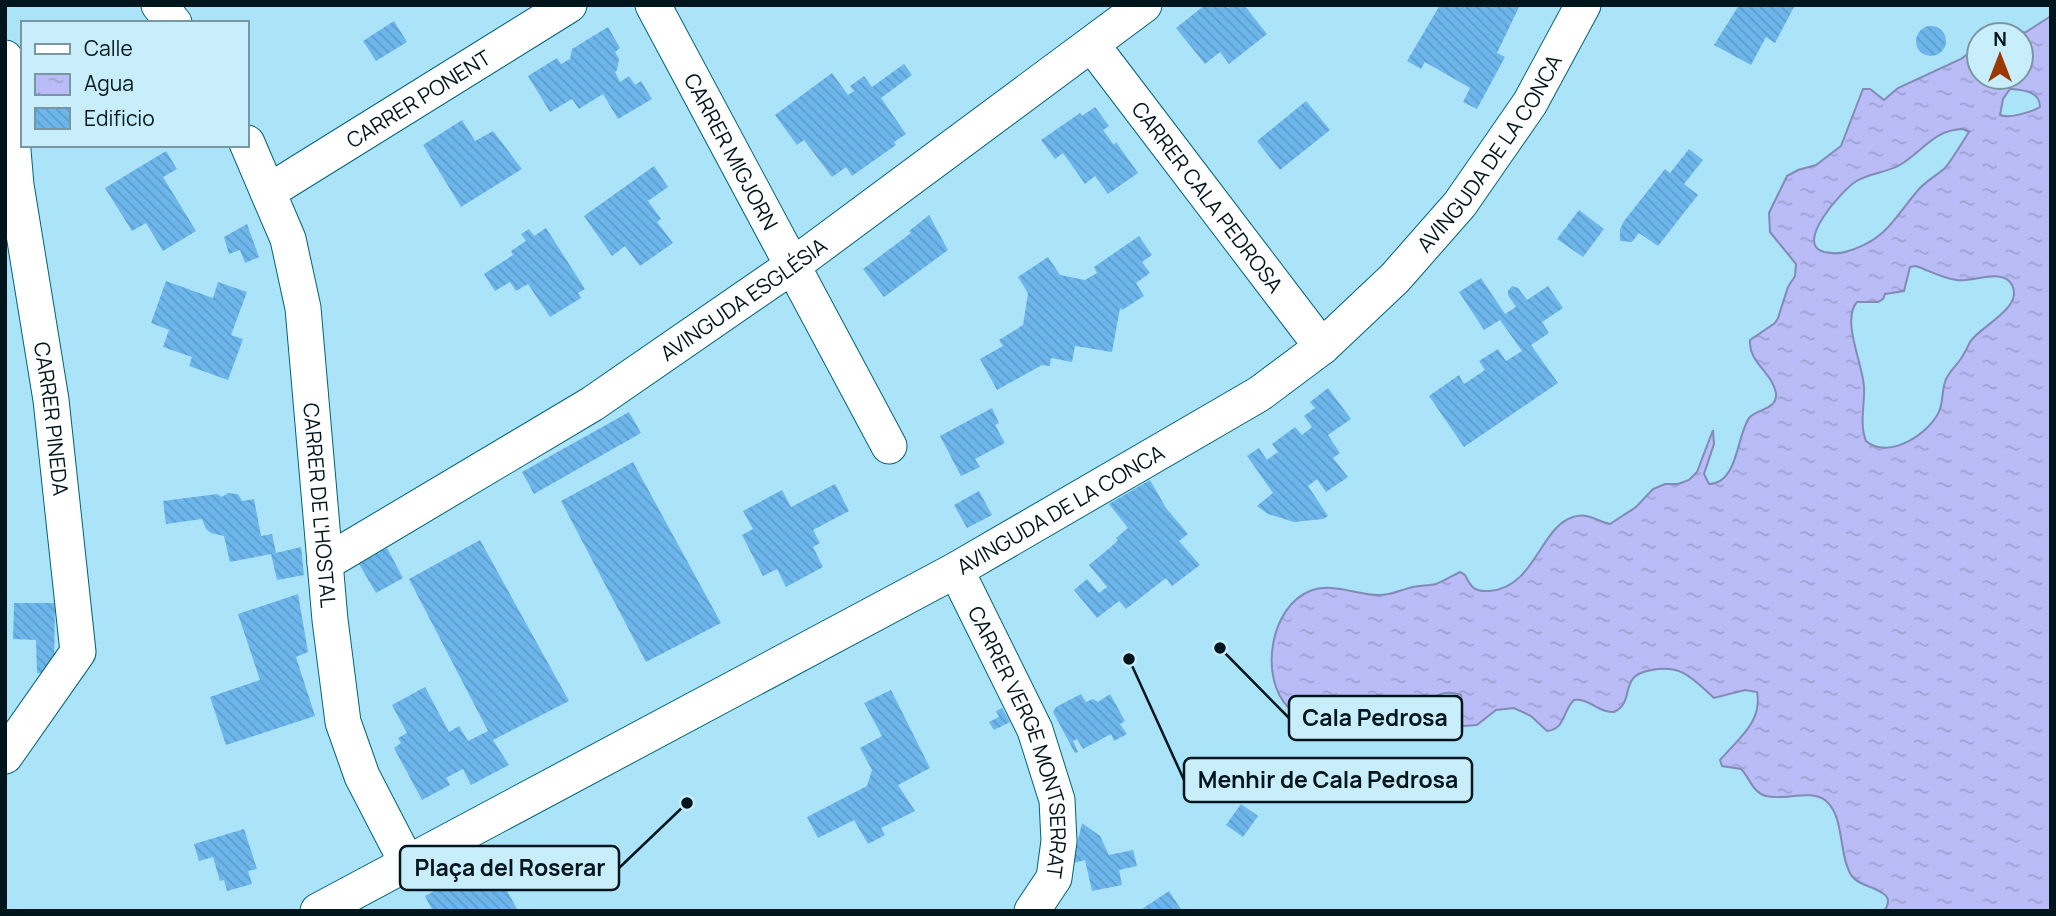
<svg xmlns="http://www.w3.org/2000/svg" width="2056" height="916" font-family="Manrope,sans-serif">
<defs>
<pattern id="water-ripples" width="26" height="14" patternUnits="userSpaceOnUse" patternTransform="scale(1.75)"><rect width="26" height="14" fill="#b9bcf6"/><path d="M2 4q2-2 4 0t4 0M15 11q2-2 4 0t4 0" fill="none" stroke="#9da1d2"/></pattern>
<pattern id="building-back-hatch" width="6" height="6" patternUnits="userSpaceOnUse" patternTransform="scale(1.75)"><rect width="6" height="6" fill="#6db6ec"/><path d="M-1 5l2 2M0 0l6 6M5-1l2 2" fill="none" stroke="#5d9cca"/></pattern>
</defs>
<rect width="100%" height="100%" fill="#abe4f8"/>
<!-- water -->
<path fill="url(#water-ripples)" stroke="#828ab5" stroke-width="2" fill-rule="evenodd" d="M2051,16v895h-167c17,-23 -24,-21 -33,-36 -13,-22 -6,-59 -26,-75 -15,-11 -41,1 -59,-4 -14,-4 -16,-18 -25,-27l-19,-3 -2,-6c17,-20 43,-38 37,-68l-12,-2 -31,8c-21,-19 -32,-34 -62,-28 -7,1 -16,3 -20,10 -7,11 -3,25 -18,32 -16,1 -24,-14 -40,-12 -12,11 -8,29 -27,31l-16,-15 -17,-8 -18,2 -19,15 -27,2v-7c9,-7 14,-14 11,-25 -29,-10 -30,14 -54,24 -17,6 -34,7 -53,6 -15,-1 -55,-7 -66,-18 -29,-30 -18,-100 22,-116 23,-9 46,4 69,4 12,0 19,-4 30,-7 9,-3 18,-2 27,-4 8,-3 16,-8 24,-12l5,3c6,12 9,17 24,16 46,-3 51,-64 84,-74 15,-5 23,4 37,7l26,-17 17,-18 12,-5h13l11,-4 8,-8 16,-42 1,14 -10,30 5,10c30,0 28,-53 41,-67 8,-8 28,-8 26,-24 -4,-21 -28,-31 -26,-53l25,-17 3,-5 10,-31 7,-11 1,-12 -26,-32 -1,-19 18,-37 11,-6 18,-5 25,-19 22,-57h7l14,11 14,-12 63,-29 18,-14v32h42v-42h-26l31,-3zM2010,89c13,1 30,2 30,18 -8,5 -32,12 -40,8l3,-16zM1963,129l6,3c-8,12 -15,25 -24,36 -8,7 -17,12 -25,20 -26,29 -32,52 -75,64 -6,2 -15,1 -21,0 -31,-8 19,-62 31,-70 13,-9 31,-9 45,-17 22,-13 35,-36 63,-36zM1916,266c14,5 26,12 41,14 14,3 47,-13 55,5 12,23 -32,41 -42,57 -3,6 -6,13 -10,18 -5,7 -13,14 -15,22 -3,9 -2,18 -5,27 -8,23 -51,52 -74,32 -7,-17 -1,-36 -2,-54 -1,-23 -23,-67 -7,-85h21l5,-3 2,-5 19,-3 6,-24z"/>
<!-- building -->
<g fill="url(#building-back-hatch)">
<path d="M1205,5h21l2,3 4,-3h12l23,29 -38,30 -9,-12 -15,12 -29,-36z"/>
<path d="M1440,5h80l-23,48 8,4 -28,52 -14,-7 7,-14 -45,-26 -4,7 -14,-8z"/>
<path d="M1739,5h56l-20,38 -9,-6 -15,28 -37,-20z"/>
<path d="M394,21l13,21 -31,19 -13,-20z"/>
<circle cx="1931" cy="41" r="15"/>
<path d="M608,27l12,21 -5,4 4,7 -2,11 -2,2 5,10 9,-6 6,9 6,-4 11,18 -34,20 -15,-25 -24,15 -7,-10 -22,13 -22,-36 29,-18 4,6 9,-5 2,-10z"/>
<path d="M904,64l8,11 -31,23 25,36 -12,8 2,3 -44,31 -6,-9 -14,10 -28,-37 -7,5 -22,-30 57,-42 16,22 6,-4 -4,-5 14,-10 8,11z"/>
<path d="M1306,101l24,29 -50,40 -23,-29z"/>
<path d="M1095,107l14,19 -6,4 11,15 2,-3 22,31 -30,21 -13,-18 -10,8 -22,-31 -8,6 -14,-19 39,-27 2,3z"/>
<path d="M462,120l13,21 18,-10 29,38 -61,38 -38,-62z"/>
<path d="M1689,149l14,11 -19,24 14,11 -40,51 -19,-13 -7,9 -12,-1v-12l4,-8 41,-52 5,4z"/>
<path d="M166,151l11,18 -14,8 33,54 -33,20 -17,-28 -14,8 -27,-43z"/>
<path d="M654,166l14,21 -20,14 13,18 -4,3 16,21 -33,23 -15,-20 -13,10 -28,-40z"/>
<path d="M1579,210l25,19 -21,28 -26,-18z"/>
<path d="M929,215l19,35 -64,47 -21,-28 48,-36 -2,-2z"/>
<path d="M247,224l12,33 -14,6 -5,-13 -11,4 -5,-17z"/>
<path d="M546,228l39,61 -7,4 3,5 -31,19 -22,-33 -12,7 -6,-9 -15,9 -11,-17 29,-19 -2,-4 15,-10 -5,-7 8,-5 5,7z"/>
<path d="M1139,236l13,19 -10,7 8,11 -14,10 8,13 -22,14 -2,-2 -8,44 -37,-6 -3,16 -21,-4 -1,8 -8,-1 -45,25 -17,-31 23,-13 -4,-6 24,-15 5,-32 -10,-16 30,-20 12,18 25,5 12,-7 -3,-6z"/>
<path d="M1481,278l24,36 11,-7 -8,-12v-4l4,-5 6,2 9,12 21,-14 15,22 -21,14 7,11 -18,12 27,38 -94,64 -35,-51 30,-21 5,9 21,-14 -6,-9 19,-12 8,12 16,-10 -22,-31 -16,10 -25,-38z"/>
<path d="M166,281l47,17 5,-16 29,10 -16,43 12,4 -15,41 -39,-14 3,-9 -29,-10 6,-17 -18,-7z"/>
<path d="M1328,388l23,31 -23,16 12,18 -7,5 15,19 -22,15 -9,-13 -9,7 20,30 -5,3 -29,3 -26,-8 -11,-8 16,-13 -26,-37 12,-8 8,12 11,-8 -6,-8 23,-17 7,8 10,-8 -8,-11 11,-8 -5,-6z"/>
<path d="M992,408l7,15 -4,2 10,18 -30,16 5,8 -19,9 -21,-40z"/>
<path d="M629,412l12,21 -107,61 -12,-22z"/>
<path d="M633,462l88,161 -75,39 -85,-161z"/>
<path d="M1150,480l16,28 22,26 -9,7 21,24 -28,21 -6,-8 -40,31 -7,-8 -22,17 -23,-28 13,-11 12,14 8,-6 -18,-22 23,-19 6,-6 -2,-2 12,-10 -19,-24z"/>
<path d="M835,484l14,27 -36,19 7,13 -7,4 10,20 -37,20 -9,-18 -14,7 -21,-41 11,-6 -10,-18 39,-21 9,17z"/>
<path d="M979,491l13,24 -25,13 -13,-23z"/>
<path d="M228,493l10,1 4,7 12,-2 7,37 11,-2 4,19 25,-6 3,28 -27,5 -6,-26 -41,8 -6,-26 -13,-3 -5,-4 -4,-10 -36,5 -3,-23 54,-7 5,3z"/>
<path d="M480,540l89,161 -76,39 16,25 -38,20 -8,-16 -17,9 4,7 -28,15 -28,-52 7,-5 -3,-5 9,-5 -15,-28 33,-18 24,45 10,-6 9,15 20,-10 -79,-152z"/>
<path d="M387,548l16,30 -27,15 -17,-29z"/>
<path d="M298,594l10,58 -12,5 19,59 -89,29 -16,-48 50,-17 -22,-66z"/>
<path d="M14,603h41l-1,67 -3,3h-14l-1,-33 -23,-1z"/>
<path d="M891,690l39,78 -32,17 17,26 -34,17 4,7 -17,9 -14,-24 -36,18 -11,-21 60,-31 5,-16 -12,-22 22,-12 -18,-33z"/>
<path d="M1081,694l5,8 7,-3 5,3 12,-8 15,27 -5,3 7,10 -13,7 -3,-7 -28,15 -6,-10 -4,2 5,11 -3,1 -22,-41 3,-5z"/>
<path d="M1002,708l8,14 -16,8 -5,-8 10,-5 -3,-6z"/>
<path d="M1241,804l17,12 -15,21 -17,-12z"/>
<path d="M1082,823l18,13 9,19 24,-5 4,16 -18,4 3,15 -30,6 -7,-31 -15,4 3,-3z"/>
<path d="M244,829l13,40 -9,2 4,13 -25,7 -3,-11 -4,1 -7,-24 -14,4 -5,-17z"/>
<path d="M491,861l27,50h-85l-8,-15z"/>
<path d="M1169,891l13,20h-43z"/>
</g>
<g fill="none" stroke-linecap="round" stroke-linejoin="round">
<defs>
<g id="minor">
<path d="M159,5l15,18"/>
<path id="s1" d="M653,5l236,441"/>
<path id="s2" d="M1092,45l230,302"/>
<path id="s3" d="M5,58l11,127 35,215 27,252 -73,104"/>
<path id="s4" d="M247,143l41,96 15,69 27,312 13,102 19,54 45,87"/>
<path id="s5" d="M268,192l301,-187"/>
<path id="s6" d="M325,563l267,-159 200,-138 352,-261"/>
<path id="s7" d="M956,570l79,160 22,70 2,41 -5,37 -22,33"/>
<path id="s8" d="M318,911l638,-341 303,-176 63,-47 73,-69 65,-74 70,-101 53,-98"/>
</g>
</defs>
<!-- minor casing -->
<use href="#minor" stroke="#00627a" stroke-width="37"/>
<!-- minor -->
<use href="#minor" stroke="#fff" stroke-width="35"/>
</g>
<g text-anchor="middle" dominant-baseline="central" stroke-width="6" stroke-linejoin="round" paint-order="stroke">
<!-- street labels -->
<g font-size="21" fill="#01151c" stroke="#c9eefb">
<text stroke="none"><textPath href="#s5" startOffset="177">CARRER PONENT</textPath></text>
<text stroke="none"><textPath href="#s8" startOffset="1410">AVINGUDA DE LA CONCA</textPath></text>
<text stroke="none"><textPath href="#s1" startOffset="166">CARRER MIGJORN</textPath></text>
<text stroke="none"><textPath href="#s2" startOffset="191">CARRER CALA PEDROSA</textPath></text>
<text stroke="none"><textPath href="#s6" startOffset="495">AVINGUDA ESGLÉSIA</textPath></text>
<text stroke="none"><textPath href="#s3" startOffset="364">CARRER PINEDA</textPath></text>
<text stroke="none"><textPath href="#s4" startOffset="373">CARRER DE L'HOSTAL</textPath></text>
<text stroke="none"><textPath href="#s8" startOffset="844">AVINGUDA DE LA CONCA</textPath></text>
<text stroke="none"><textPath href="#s7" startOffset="186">CARRER VERGE MONTSERRAT</textPath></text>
</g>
</g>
<!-- callouts -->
<path fill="none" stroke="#01151c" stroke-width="2.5" d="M1220 648L1289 718M1129 659L1184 780M687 803L619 868"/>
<g fill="#01151c" stroke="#c9eefb" stroke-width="2.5">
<circle cx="1220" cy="648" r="7"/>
<circle cx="1129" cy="659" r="7"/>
<circle cx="687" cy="803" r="7"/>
</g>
<g fill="#c9eefb" stroke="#01151c" stroke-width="2.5">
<rect x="1289" y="696" width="173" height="44" rx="7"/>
<rect x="1184" y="758" width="288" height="44" rx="7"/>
<rect x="400" y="846" width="219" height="44" rx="7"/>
</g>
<g font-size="23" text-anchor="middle" font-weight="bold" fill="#01151c">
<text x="1375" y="726">Cala Pedrosa</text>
<text x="1328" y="788">Menhir de Cala Pedrosa</text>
<text x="510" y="876">Plaça del Roserar</text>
</g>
<!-- border -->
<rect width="2056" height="916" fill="none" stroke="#01151c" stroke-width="14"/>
<!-- legend -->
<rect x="21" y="21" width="228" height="126" fill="#c9eefb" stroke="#7997a2" stroke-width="2"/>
<rect x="35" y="44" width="35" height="10" fill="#ffffff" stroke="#7997a2" stroke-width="2"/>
<text x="84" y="56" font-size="21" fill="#01151c">Calle</text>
<rect x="35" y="74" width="35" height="21" fill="url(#water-ripples)" stroke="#7997a2" stroke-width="2"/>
<text x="84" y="91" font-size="21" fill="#01151c">Agua</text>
<rect x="35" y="108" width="35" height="21" fill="url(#building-back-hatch)" stroke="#7997a2" stroke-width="2"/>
<text x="84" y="126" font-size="21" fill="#01151c">Edificio</text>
<!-- north arrow -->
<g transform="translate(2000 56)"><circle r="33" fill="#c9eefb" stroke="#7997a2" stroke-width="2"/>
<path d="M0-5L12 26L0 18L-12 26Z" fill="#9b3700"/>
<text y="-10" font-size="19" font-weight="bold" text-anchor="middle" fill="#01151c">N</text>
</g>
</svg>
